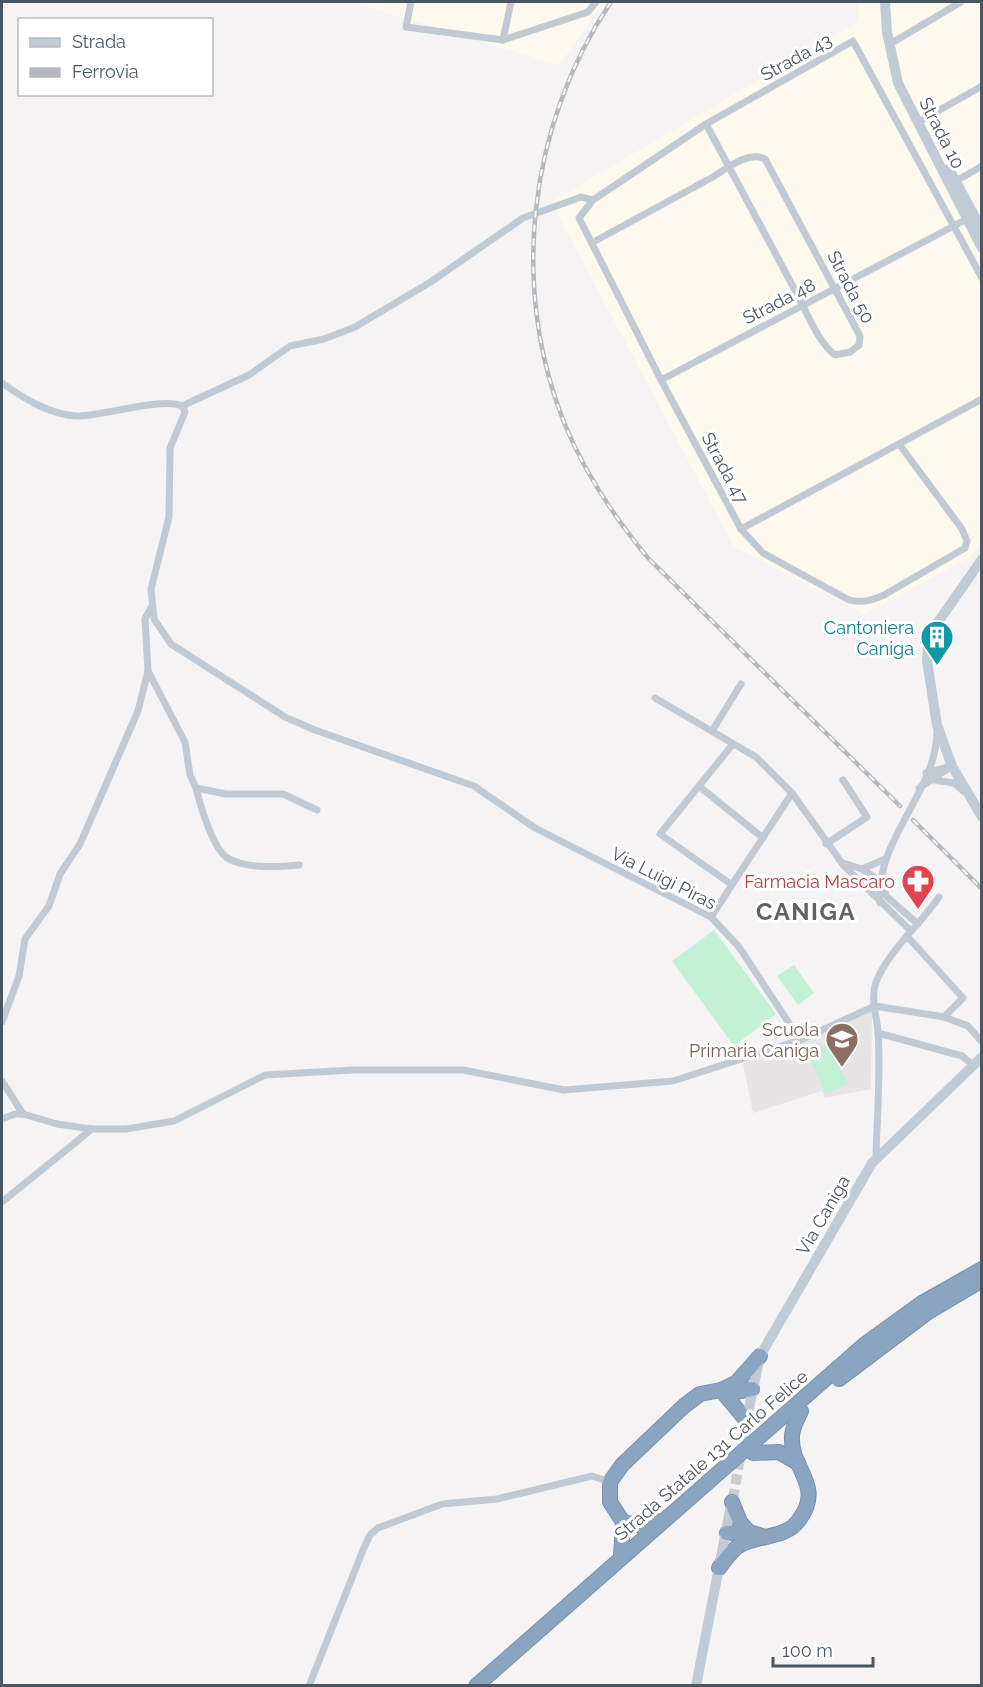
<svg xmlns="http://www.w3.org/2000/svg" width="983" height="1687" font-family="Raleway,sans-serif">
<rect width="100%" height="100%" fill="#f5f3f3"/>
<!-- commercial -->
<g fill="#fdf9ef">
<path d="M351,2h253l-45,63z"/>
<path d="M858,2h123l1,540 -12,15 -105,57 -131,-67 -183,-345 307,-181z"/>
</g>
<!-- education -->
<path fill="#e6e4e5" d="M872,1011l-1,78 -46,9 -3,-7 -69,22 -10,-49 37,-15 6,4 15,-6 -1,-4z"/>
<!-- pitch -->
<g fill="#c3f1d5">
<path d="M714,930l62,84 -42,32 -62,-85z"/>
<path d="M794,965l20,28 -16,12 -21,-29z"/>
<path d="M829,1043l19,41 -22,10 -19,-41z"/>
</g>
<g fill="none" stroke-linecap="round" stroke-linejoin="round">
<!-- secondary-tunnel -->
<path stroke="#caccce" stroke-width="10" stroke-dasharray="10 5" stroke-linecap="butt" d="M733,1499l13,-77"/>
<defs>
<g id="highway">
<path d="M839,1379l89,-67 54,-32"/>
<path d="M721,1390l25,30"/>
<path d="M726,1394l26,-5"/>
<path d="M753,1453l26,-1 19,11"/>
<path d="M732,1502l8,20 9,10"/>
<path d="M623,1522l19,4 17,-5"/>
<path d="M727,1533l22,-1 13,4"/>
<path d="M621,1557l2,-35 -13,-20v-20l12,-17 62,-59 16,-12 21,-4 15,-7 24,-27"/>
<path d="M719,1568c5,-7 11,-15 18,-21 19,-13 48,-7 62,-27 26,-35 -9,-51 -7,-83 0,-10 5,-17 9,-26"/>
<path d="M476,1686l388,-341 58,-42 60,-34"/>
</g>
</defs>
<!-- highway casing -->
<use href="#highway" stroke="#7690ad" stroke-width="16"/>
<!-- street -->
<g stroke="#c1cad2" stroke-width="7">
<path d="M411,2l-5,25 97,13 8,-38"/>
<path d="M503,40l85,-28 8,-10"/>
<path d="M890,44l71,-42"/>
<path d="M922,120l60,-34"/>
<path d="M956,181l26,-15"/>
<path d="M597,240l114,-62c14,-8 37,-28 54,-19l95,177 -1,9 -9,7 -15,3c-18,-14 -28,-43 -39,-63 -30,-56 -60,-112 -90,-168"/>
<path d="M661,380l308,-162"/>
<path d="M2,383c21,15 48,32 75,33 27,0 84,-19 105,-10"/>
<path d="M182,406l3,6 -15,36 -1,69 -18,72 3,30 17,25 114,73 30,13 159,56 61,42 176,89 28,30 61,93"/>
<path d="M182,406l67,-31 41,-29 34,-7 31,-12 74,-44 94,-65 58,-21 12,3"/>
<path d="M899,444l63,85 5,12 -2,7 -81,47c-13,6 -22,8 -35,5l-86,-47 -22,-24 -80,-149 -82,-162 14,-18 113,-76 147,-83 129,237"/>
<path d="M741,529l241,-130"/>
<path d="M148,671l37,71 5,33 6,13 30,6h57l34,16"/>
<path d="M655,698l101,59 36,36 52,73 67,65"/>
<path d="M712,731l29,-47"/>
<path d="M926,773l26,-7"/>
<path d="M934,780l20,3 9,8"/>
<path d="M700,787l63,51"/>
<path d="M196,788c4,16 17,63 33,71 20,10 48,8 70,6"/>
<path d="M919,788l33,-22"/>
<path d="M826,844l41,-27 -24,-37"/>
<path d="M843,863l19,6 23,-10"/>
<path d="M862,869l18,12 7,16 31,27"/>
<path d="M859,883l17,1 4,-3"/>
<path d="M732,885l-72,-51 73,-90"/>
<path d="M880,903c-5,-64 56,-110 57,-171"/>
<path d="M711,917l81,-124"/>
<path d="M907,936l56,62 -19,19"/>
<path d="M2,1022l17,-46 6,-37 24,-33 11,-32 20,-30 58,-133 10,-40 -3,-52 7,-13"/>
<path d="M878,1033l84,23 11,9"/>
<path d="M2,1081l21,33"/>
<path d="M2,1119l13,-5h8l34,10 35,5"/>
<path d="M876,1157c1,-41 5,-84 2,-125 -1,-16 -8,-34 -2,-50 13,-32 44,-57 63,-85"/>
<path d="M2,1202l90,-73h34l48,-8 91,-46 88,-5h110l101,20 109,-9 127,-41 75,-34 69,11 24,9 14,16"/>
<path d="M309,1686l54,-136 7,-15 8,-7 64,-24 55,-5 95,-23 18,6"/>
</g>
<!-- secondary -->
<g stroke="#c1cbd6" stroke-width="10">
<path d="M885,2l2,30 11,51 84,165"/>
<path d="M949,169l33,61"/>
<path d="M982,559l-53,76 -2,26 10,64 15,41 30,51"/>
<path d="M746,1422l14,-66 112,-193 110,-106"/>
<path d="M696,1686l36,-186"/>
</g>
<!-- highway -->
<use href="#highway" stroke="#8ba5c1" stroke-width="14"/>
<defs>
<g id="rail">
<path d="M611,2c-83,123 -102,287 -45,425 20,48 49,91 82,131l252,248"/>
<path d="M913,820l69,69"/>
</g>
</defs>
<!-- rail casing -->
<use href="#rail" stroke="#b5b8bd" stroke-width="4.5"/>
<!-- rail -->
<use href="#rail" stroke="#fff" stroke-width="2" stroke-dasharray="7" stroke-linecap="butt"/>
</g>
<!-- icons -->
<defs>
<symbol id="building-pin" viewBox="-11 -11 22 30"><path d="M0 17L-7.5 6A9.5 9.5 0 1 1 7.5 6Z" fill="#0f9aa8" stroke="#fff"/><path d="M-4-6H4V6H1V3H-1V6H-4ZM-2.5-4.3h1.7v1.8h-1.7ZM.8-4.3h1.7v1.8H.8ZM-2.5-1h1.7V.8h-1.7ZM.8-1h1.7V.8H.8Z" fill="#fff"/></symbol>
<symbol id="pharmacy-pin" viewBox="-11 -11 22 30"><path d="M0 17L-7.5 6A9.5 9.5 0 1 1 7.5 6Z" fill="#e0444e" stroke="#fff"/><path d="M-2-6h4v4h4v4h-4v4h-4v-4h-4v-4h4Z" fill="#fff"/></symbol>
<symbol id="school-pin" viewBox="-11 -11 22 30"><path d="M0 17L-7.5 6A9.5 9.5 0 1 1 7.5 6Z" fill="#8d6e63" stroke="#fff"/><path d="M0-5L7-2L0 1L-7-2ZM-4 1L0 2.5L4 1V4Q0 6-4 4Z" fill="#fff"/></symbol>
</defs>
<g fill-rule="evenodd">
<use href="#building-pin" x="918" y="618" width="38" height="52"/>
<use href="#pharmacy-pin" x="899" y="862" width="38" height="52"/>
<use href="#school-pin" x="823" y="1020" width="38" height="52"/>
</g>
<g text-anchor="middle" dominant-baseline="central" stroke-width="6" stroke-linejoin="round" paint-order="stroke">
<!-- street labels -->
<g font-size="18" fill="#4a5661" stroke="#fff">
<text transform="translate(796 57) rotate(-29)">Strada 43</text>
<text transform="translate(942 133) rotate(63)">Strada 10</text>
<text transform="translate(851 287) rotate(62)">Strada 50</text>
<text transform="translate(779 301) rotate(-27)">Strada 48</text>
<text transform="translate(725 468) rotate(62)">Strada 47</text>
<text transform="translate(664 878) rotate(27)">Via Luigi Piras</text>
<text transform="translate(823 1215) rotate(-60)">Via Caniga</text>
<text transform="translate(711 1455) rotate(-41)">Strada Statale 131 Carlo Felice</text>
</g>
<!-- culture labels -->
<g font-size="18" fill="#0d838f" stroke="#fff" text-anchor="end">
<text x="914" y="627">Cantoniera<tspan x="914" dy="21">Caniga</tspan></text>
</g>
<!-- health labels -->
<g font-size="18" fill="#be3a42" stroke="#fff" text-anchor="end">
<text x="895" y="881">Farmacia Mascaro</text>
</g>
<!-- education labels -->
<g font-size="18" fill="#785e54" stroke="#fff" text-anchor="end">
<text x="819" y="1029">Scuola<tspan x="819" dy="21">Primaria Caniga</tspan></text>
</g>
<!-- district labels -->
<g font-size="24" font-weight="bold" letter-spacing="1.5" fill="#5f6368" stroke="#fff">
<text x="806" y="911">CANIGA</text>
</g>
</g>
<!-- border -->
<rect width="983" height="1687" fill="none" stroke="#4a5661" stroke-width="6"/>
<!-- legend -->
<rect x="18" y="18" width="195" height="78" fill="#ffffff" stroke="#b7bbc0" stroke-width="1.5"/>
<rect x="30" y="38" width="30" height="9" fill="#c1cbd6" stroke="#b7bbc0" stroke-width="1.5"/>
<text x="72" y="48" font-size="18" fill="#4a5661">Strada</text>
<rect x="30" y="68" width="30" height="9" fill="#b5b8bd" stroke="#b7bbc0" stroke-width="1.5"/>
<text x="72" y="78" font-size="18" fill="#4a5661">Ferrovia</text>
<!-- scale -->
<path d="M773 1657v9h100v-9" fill="none" stroke="#4a5661" stroke-width="3"/>
<text x="782" y="1657" font-size="18" fill="#4a5661" stroke="#ffffff" stroke-width="4.5" paint-order="stroke">100 m</text>
</svg>
